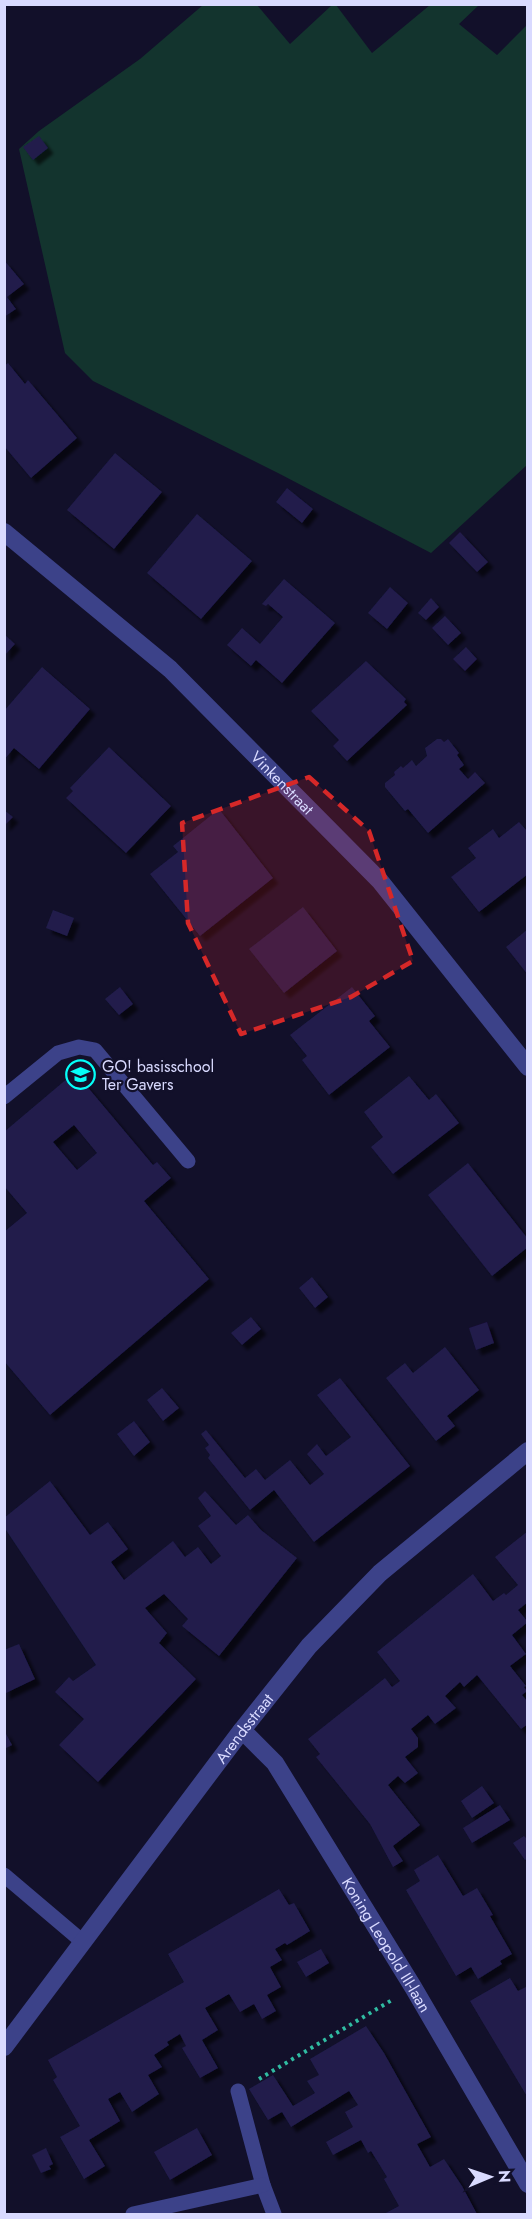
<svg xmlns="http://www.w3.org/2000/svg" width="532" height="2219" font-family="Jost,sans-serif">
<defs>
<filter id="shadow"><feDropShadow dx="5.5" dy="5.5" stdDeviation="1.5" flood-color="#0009"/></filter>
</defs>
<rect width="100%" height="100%" fill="#12102a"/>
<!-- green -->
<path fill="#13342e" d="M203,5h54l33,39 42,-39h4l36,48 58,-48h49l-20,19 38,31 30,-30v440l-96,88 -153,-80 -185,-92 -28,-28 -46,-204 20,-18 101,-72z"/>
<!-- building -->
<g fill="#201c4b" fill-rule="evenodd" filter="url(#shadow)">
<path d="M39,136l9,12 -15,12 -10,-13z"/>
<path d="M4,260l20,24 -17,13 9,12 -12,8z"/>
<path d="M8,363l17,21 3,-4 49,58 -46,40 -27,-32v-80z"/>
<path d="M115,453l47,39 -48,57 -47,-39z"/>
<path d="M287,488l26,21 -11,14 -26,-21z"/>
<path d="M197,514l55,47 -51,58 -54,-46z"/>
<path d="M460,532l28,30 -11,10 -28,-29z"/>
<path d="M284,579l51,44 -53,60 -26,-23 -5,6 -24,-21 15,-17 18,16 23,-27 -15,-13 -2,2 -4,-2z"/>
<path d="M390,587l18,16 -21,26 -19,-16z"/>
<path d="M431,598l8,9 -13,13 -8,-7z"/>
<path d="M445,616l16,17 -13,12 -16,-17z"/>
<path d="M4,634l11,10 -11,12z"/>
<path d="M466,647l11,12 -12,12 -12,-12z"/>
<path d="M366,661l40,38 -2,3 3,3 -60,56 -14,-15 6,-6 -28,-29z"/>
<path d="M42,667l48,42 -51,60 -25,-21 -10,12v-49z"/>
<path d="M437,739h4l3,3 4,-3 11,14 -2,2 7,10 -5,4 9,10 7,-7 10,11 -57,50 -20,-24 -3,2 -20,-24v-4l10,-8 -1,-3 7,-6 2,2 9,-8 4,6 11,-10 -2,-8z"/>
<path d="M109,747l62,59 -45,47 -60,-55 7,-7 -3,-3z"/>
<path d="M219,809l54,69 -73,58 -50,-62 28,-22 -5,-6z"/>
<path d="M4,810l9,7 -9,9z"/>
<path d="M519,822l9,10v42l-49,38 -28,-35 25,-19 -8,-10 25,-19 6,9z"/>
<path d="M303,907l34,44 -53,42 -35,-44z"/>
<path d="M53,910l21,8 -7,18 -21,-8z"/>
<path d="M528,929v46l-22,-28z"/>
<path d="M120,987l13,17 -14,11 -14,-16z"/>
<path d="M352,987l23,29 -6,5 21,26 -61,48 -27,-35 5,-4 -17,-21z"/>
<path d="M75,1072l78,93 4,-3 14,16 -27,23 65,78 -159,136 -46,-54v-129l23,-19 -23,-27v-54zM74,1125l23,28 -20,17 -24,-28z"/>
<path d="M409,1076l20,24 7,-6 23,29 -66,51 -22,-27 12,-10 -19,-25z"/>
<path d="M468,1163l60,76v8l-36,29 -64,-81z"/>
<path d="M312,1277l16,20 -13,11 -16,-20z"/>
<path d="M251,1317l10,12 -19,16 -11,-12z"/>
<path d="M487,1322l7,21 -18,7 -7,-22z"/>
<path d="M445,1347l34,43 -32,26 8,10 -19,15 -50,-63 19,-15 8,10z"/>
<path d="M340,1378l70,88 -96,76 -40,-52 -24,20 -42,-52 2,-3 -5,-7 4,-3 -8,-11 5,-4 39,48 11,-9 9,11 25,-20 20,25 14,-11 -17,-20 10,-10 9,12 25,-19 -34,-42z"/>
<path d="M162,1388l17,20 -16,13 -16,-21z"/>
<path d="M134,1421l16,21 -16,14 -17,-22z"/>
<path d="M50,1481l40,54 18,-13 20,27 -17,13 13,18 49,-39 12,16 13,-10 13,17 10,-8 -23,-30 13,-10 -13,-18 7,-7 31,34 12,-10 13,15 36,28 -78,98 -37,-30 6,-7 -24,-25 -19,14 22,25 -8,10 37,36 -98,103 -39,-37 25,-26 -29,-27 14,-15 4,4 23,-16 -92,-138v-9z"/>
<path d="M528,1531v71l-10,8 10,12 -16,13 14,19 -16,12 16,20 -2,1 3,4 -5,4 6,7v22l-7,5 -44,-54 -13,12 -4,-5 -15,14 11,12 -21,16 -7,-9 -17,14 7,9v9l-13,10 13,16 -13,10 -7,-7 -10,9 32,40 -27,21 10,15 -10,6 -23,-43 -54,-67 4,-3 -12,-15 77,-61 7,9 8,-6 -23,-29 96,-78 20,27 11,-8 2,2 12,-10 -23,-28z"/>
<path d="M19,1644l16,35 -31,15v-44z"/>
<path d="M4,1730l8,15 -8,4z"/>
<path d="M482,1786l12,17 -22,15 -11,-17z"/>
<path d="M500,1805l10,15 -38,23 -9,-15z"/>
<path d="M524,1836l4,4v18l-3,2 -12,-17z"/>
<path d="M438,1855l25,41 14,-8 16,27 -3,1 22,38 -12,7 2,3 -24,15 -7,-12 -15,9 -50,-86 14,-9 -6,-11z"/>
<path d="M279,1889l10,16 5,-2 16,28 -23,14 -2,-2 -10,6 7,11 -12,7 11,20 -14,8 9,16 -14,8 -8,-15 -14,8 -11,-18 -24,14 13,22 -16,10 16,28 -18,10 -18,-30 4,-2 -6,-12 -13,8 2,3 -15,10 8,12 -14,8 11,19 -27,18 -12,-20 -12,7 12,22 -31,19 16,26 -21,13 -24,-42 20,-11 -27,-46 4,-3 -9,-17 136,-78 -16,-28z"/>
<path d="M321,1949l8,14 -23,14 -9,-15z"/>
<path d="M510,1978l8,13 10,-5v112l-58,-97z"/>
<path d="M366,2026l18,27 47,84 -14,7 13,23 14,-8 18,27 15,28h-93l15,-8 -15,-27 3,-2 -16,-26 -3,2 -7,-13 -28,15 -7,-13 27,-15 -8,-15 13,-7 -9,-14 -58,36 -9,-15 -14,8 -19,-31 24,-14 20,31 22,-13 -8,-12 12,-6 -9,-16z"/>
<path d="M197,2128l15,27 -42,25 -16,-28z"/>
<path d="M46,2148l7,16 -4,2 2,3 -10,4 -9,-18z"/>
</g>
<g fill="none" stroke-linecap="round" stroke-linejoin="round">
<!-- path -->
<path stroke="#30bca2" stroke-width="4" stroke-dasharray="3 4.5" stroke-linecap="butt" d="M259,2079l133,-79"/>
<!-- lane -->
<g stroke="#3c4289" stroke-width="15">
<path d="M4,1097l54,-44 21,-6 16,3 93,111"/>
<path d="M4,1875l79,67"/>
<path d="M238,2091l25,94 11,29"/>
<path d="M133,2214l130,-29"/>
</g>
<!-- street -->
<g stroke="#3c4289" stroke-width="18">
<path id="s1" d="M4,532l166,137 210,212 148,186"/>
<path id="s2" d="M242,1730l33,33 138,224 115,197"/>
<path id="s3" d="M4,2047l238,-317 67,-84 71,-73 148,-122"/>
</g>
</g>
<!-- marked area -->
<path fill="#d62828" fill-opacity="0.2" stroke="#d62828" stroke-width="4.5" stroke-dasharray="12 8" stroke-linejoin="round" d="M309,777l60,54 44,130 -62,36 -110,37 -53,-111 -6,-100z"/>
<!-- icons -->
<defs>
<symbol id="school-ring" viewBox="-11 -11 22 22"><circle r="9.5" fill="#12102a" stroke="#05fff8" stroke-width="1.5"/><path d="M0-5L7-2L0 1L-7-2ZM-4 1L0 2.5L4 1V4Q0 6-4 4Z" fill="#05fff8"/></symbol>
</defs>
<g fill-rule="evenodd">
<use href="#school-ring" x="64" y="1058" width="33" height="33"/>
</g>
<g text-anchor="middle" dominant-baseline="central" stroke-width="4.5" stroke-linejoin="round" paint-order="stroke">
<!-- street labels -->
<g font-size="16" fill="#d9daff" stroke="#12102a">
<text stroke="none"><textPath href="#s1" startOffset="375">Vinkenstraat</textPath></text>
<text stroke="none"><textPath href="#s3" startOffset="399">Arendsstraat</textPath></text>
<text stroke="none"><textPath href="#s2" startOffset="260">Koning Leopold III-laan</textPath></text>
</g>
<!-- poi labels -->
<g font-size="16" fill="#d9daff" stroke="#12102a" text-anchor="start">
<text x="102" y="1066">GO! basisschool<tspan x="102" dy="18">Ter Gavers</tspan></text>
</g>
</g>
<!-- border -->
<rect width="532" height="2219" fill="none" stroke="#d9daff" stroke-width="12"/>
<!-- north arrow -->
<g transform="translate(490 2177) rotate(88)" stroke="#12102a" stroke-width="4.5" paint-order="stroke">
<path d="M0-4.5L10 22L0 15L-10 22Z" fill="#d9daff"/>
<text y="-9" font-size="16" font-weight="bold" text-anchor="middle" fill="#d9daff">N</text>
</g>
</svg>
